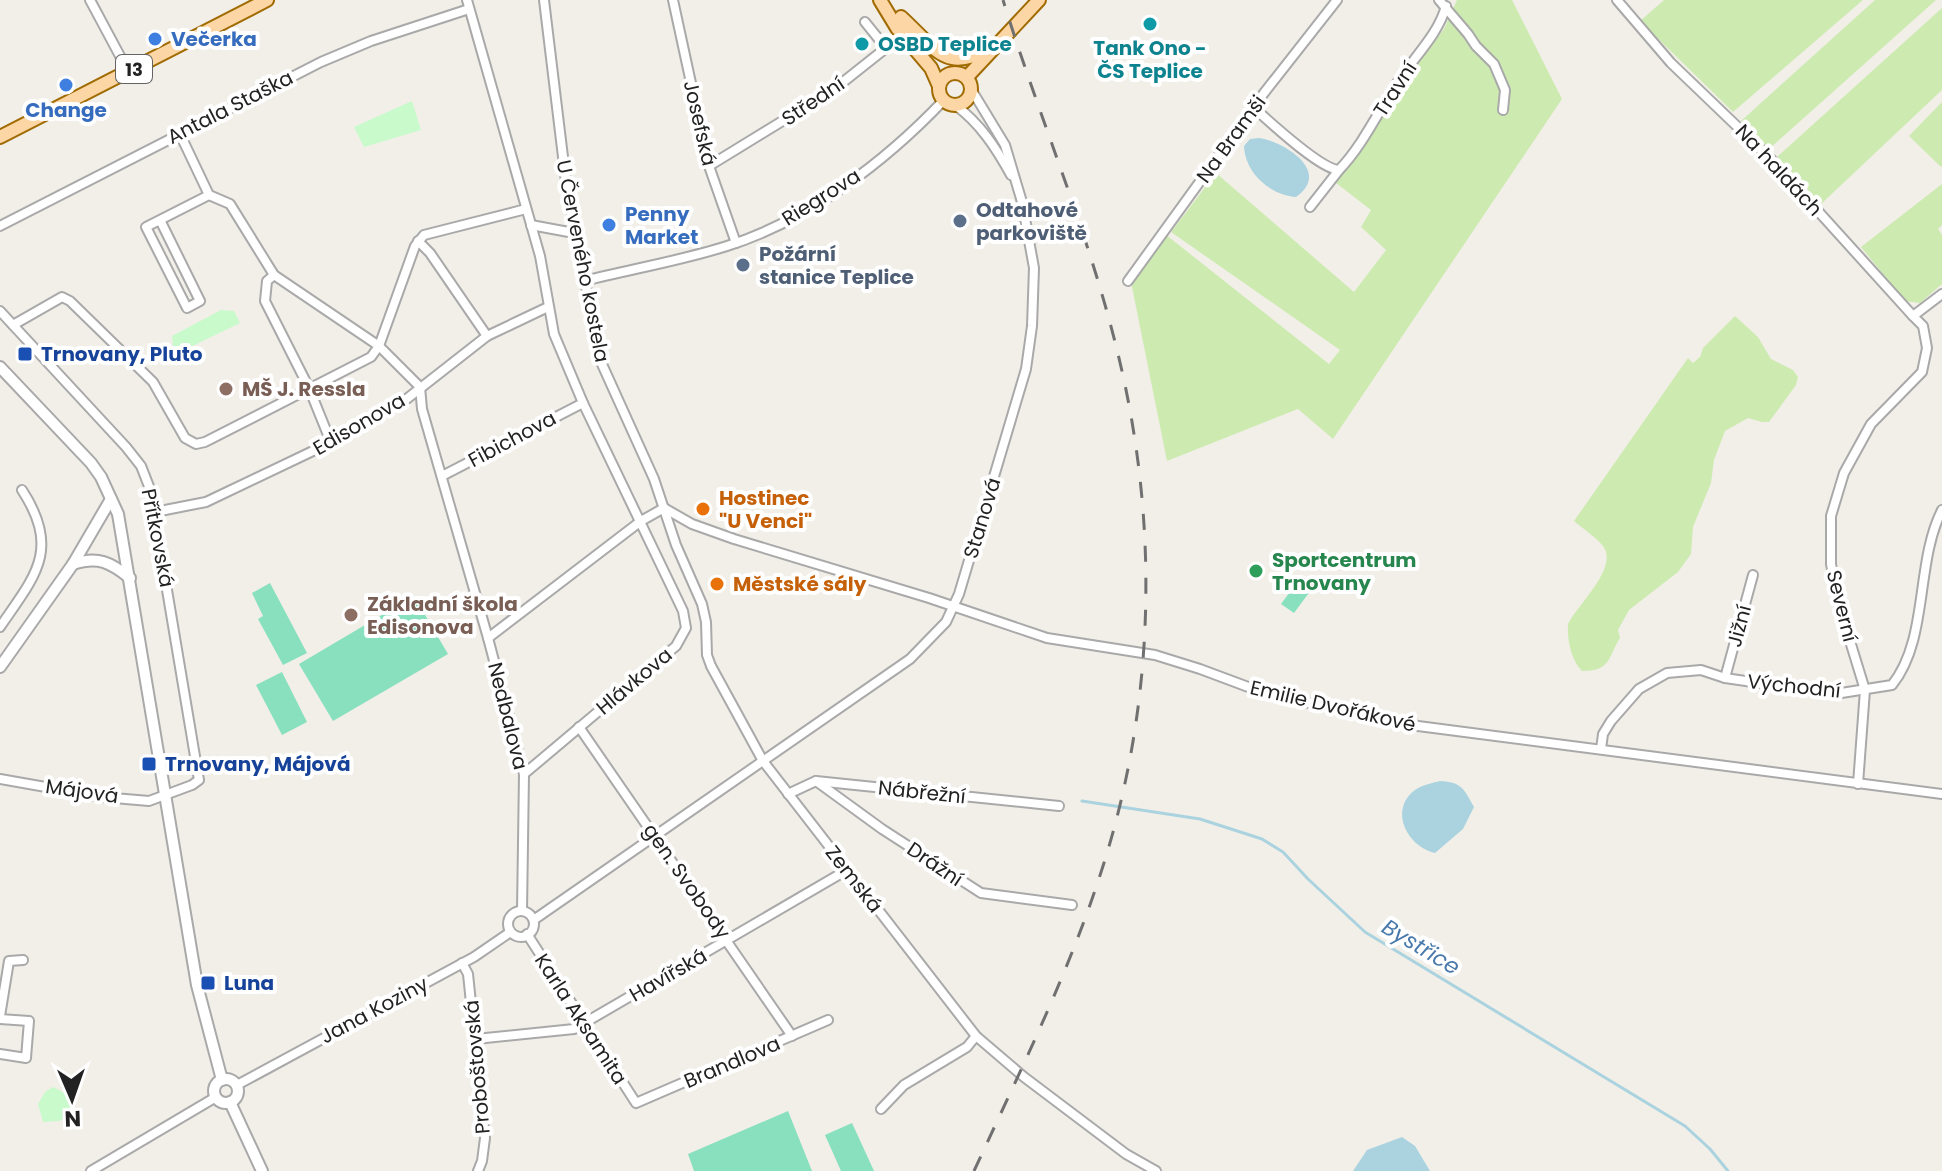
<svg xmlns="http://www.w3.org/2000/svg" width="1942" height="1171" font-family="Poppins,sans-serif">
<rect width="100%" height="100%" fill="#f2efe9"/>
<!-- grass -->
<g fill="#cdebb0">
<path d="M1457,0h55l50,99 -229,340 -35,-30 -131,52 -36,-179 34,-48 164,130 11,-14 -169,-118 45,-59 138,119 32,-42 -25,-23 10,-17 -35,-27 66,-100 42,-54z"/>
<path d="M1664,0h199l-130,112 -93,-91z"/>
<path d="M1875,0h61l-167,149 -28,-28z"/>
<path d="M1942,8v82l-122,115 -43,-48z"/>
<path d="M1942,102v64l-1,1 -32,-31z"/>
<path d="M1942,184v41l-4,4 4,6v49l-22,19 -15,-2 -44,-54z"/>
<path d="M1735,316l23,21 13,22 22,11 5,7 -2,8 -27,37h-7l-14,-4 -23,13 -11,29 -3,23 -18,44 -2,27 -13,18 -49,38 -11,20 2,8c-13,21 -9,33 -38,33 -11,-11 -15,-31 -14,-47 11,-21 51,-57 35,-78 -7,-9 -20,-17 -29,-25l114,-163 5,5 7,-6 3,-9z"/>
</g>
<!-- park -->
<g fill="#c8facc">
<path d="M412,101l9,29 -57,17 -10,-20z"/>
<path d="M221,310l13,1 6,12 -66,32 -2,-19z"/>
<path d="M53,1087c13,6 19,10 18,25l-11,9 -17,1 -5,-18 7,-12z"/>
</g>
<!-- pitch -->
<g fill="#88e0be">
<path d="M1298,581l13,9 -17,23 -13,-9z"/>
<path d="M270,583l37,70 -24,12 -25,-46 5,-3 -11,-23z"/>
<path d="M414,596l34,58 -115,67 -34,-57z"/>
<path d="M282,672l25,50 -25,13 -26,-50z"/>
<path d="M788,1111l24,60h-118l-6,-17z"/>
<path d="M852,1123l22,48h-33l-16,-36z"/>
</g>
<!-- water -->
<g fill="#aad3df">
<path d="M1259,138c26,4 73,34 37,59 -26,-2 -51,-24 -52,-51l6,-7z"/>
<path d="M1440,781c22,1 24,8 34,26l-11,22 -28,24c-29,-7 -46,-44 -20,-63 7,-5 17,-7 25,-9z"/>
<path d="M1402,1137l13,9 15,25h-77l14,-21z"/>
</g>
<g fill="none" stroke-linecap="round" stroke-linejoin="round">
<!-- stream -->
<path stroke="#aad3df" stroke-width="3" d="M1082,801l118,18 62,20 21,13 25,27 57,53 320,194 25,23 18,22"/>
<defs>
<g id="minor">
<path d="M90,0l38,71"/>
<path d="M467,0l73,256 14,78 29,69 100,208 3,17 -10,18 -152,128"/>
<path d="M544,0l23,190 34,172 53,117 22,66 26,59 4,18 1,33 4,11 52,95 213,275 48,41 102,77 30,17"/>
<path d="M673,0l36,166 27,77"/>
<path d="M1439,0l29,34 8,12 18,18 11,26 -2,20"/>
<path d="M1617,0l54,63 99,95 143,158 29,-22"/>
<path d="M955,105c25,18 41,43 56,70"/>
<path d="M1253,107c17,15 67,62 86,63 23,-24 38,-56 56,-84 16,-26 43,-50 51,-80"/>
<path d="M179,132l30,63 21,9 44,71 105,71 41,41"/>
<path d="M709,166l124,-76 53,-42 -21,-26"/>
<path d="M1310,207l29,-37"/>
<path d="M160,220l40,81 -13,7 -41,-81 63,-32"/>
<path d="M531,225l43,8"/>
<path d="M0,226l321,-164 50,-21 98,-32"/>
<path d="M418,241l12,12 57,83"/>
<path d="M274,275l-7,6 -2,20 44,87 21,52"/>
<path d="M584,281c47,-12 96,-20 143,-35 82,-26 158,-84 217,-146"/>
<path d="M1128,281l136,-188 73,-93"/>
<path d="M0,311l126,136 15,19 9,23 49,291 -7,5 -43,16 -47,-4 -102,-18"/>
<path d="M13,325l49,-28 8,4 83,81 32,56 11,6 9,-2 166,-85 8,-11 36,-100 9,-11 102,-26"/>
<path d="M420,387l2,22 66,229 36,136 -2,137"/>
<path d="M442,476l141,-73"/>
<path d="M664,508l28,16 42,15 195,59 118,40 108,17 45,14 75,28 93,16 50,13 524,68"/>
<path d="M155,512l51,-10 109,-52 89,-49 83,-65 61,-29"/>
<path d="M0,627c35,-51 61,-77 22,-137"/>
<path d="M488,638l153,-117 23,-13"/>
<path d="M1725,678l28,-103"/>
<path d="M579,727l213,309"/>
<path d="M1601,749l2,-15 8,-13 28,-32 28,-16 34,-3 24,8 110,16 57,-9c37,-46 23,-122 50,-175"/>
<path d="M816,781l66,48 99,64 91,12"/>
<path d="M1858,784l7,-94 -27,-88 -7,-38v-48l13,-43 27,-49 51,-52 5,-24 -4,-22 -10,-10"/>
<path d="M788,794l28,-13 243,25"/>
<circle cx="521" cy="924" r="13"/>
<path d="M535,919l375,-260 36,-37 13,-28 67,-225 6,-43 2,-58 -12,-66 -17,-57 -34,-56"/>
<path d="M527,934l109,169 192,-83"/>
<path d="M462,963l6,11 17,164 -3,23 -4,10"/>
<path d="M0,1016l9,-55 14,-1"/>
<path d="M0,1019l29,2 -3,37 -26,-4"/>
<path d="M476,1039l98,-10 273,-159"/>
<path d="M237,1085l237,-128 35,-24"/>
<path d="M881,1109l23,-24 63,-38 9,-11"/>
<path d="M91,1171l125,-74"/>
</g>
<g id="tertiary">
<path d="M0,367l91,96 10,14 17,37 79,471 25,95"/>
<path d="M73,564c25,-8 37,-2 57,14"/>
<path d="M0,667l73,-103 38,-65"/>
<circle cx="226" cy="1091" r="12"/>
<path d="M230,1102l32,69"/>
</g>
<g id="primary">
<path d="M880,0l17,28 34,40 8,18"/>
<path d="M901,17c40,37 45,58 99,26"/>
<circle cx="955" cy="89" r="16"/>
<path d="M967,77l72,-77"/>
<path d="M0,137l267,-137"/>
</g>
</defs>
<!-- minor casing -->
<use href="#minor" stroke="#a9a9a9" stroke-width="12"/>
<!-- tertiary casing -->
<use href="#tertiary" stroke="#a9a9a9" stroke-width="14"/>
<!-- primary casing -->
<use href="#primary" stroke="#a06b00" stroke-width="16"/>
<!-- minor -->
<use href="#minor" stroke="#fff" stroke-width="8"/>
<!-- tertiary -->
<use href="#tertiary" stroke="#fff" stroke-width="10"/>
<!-- primary -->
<use href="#primary" stroke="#fcd6a4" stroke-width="12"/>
<!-- rail -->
<path stroke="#707070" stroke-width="3" stroke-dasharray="16 16" stroke-linecap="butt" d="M974,1171c46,-100 96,-200 129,-305 53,-167 56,-347 14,-516 -29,-119 -78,-233 -114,-350"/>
</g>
<!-- markers -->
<g fill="#0f9aa8" stroke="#fff" stroke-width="3">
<circle cx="1150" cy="24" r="8"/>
<circle cx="862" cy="44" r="8"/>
</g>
<g fill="#3f7fe0" stroke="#fff" stroke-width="3">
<circle cx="155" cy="39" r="8"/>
<circle cx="66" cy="85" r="8"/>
<circle cx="609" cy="225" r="8"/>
</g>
<g fill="#5c6f8a" stroke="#fff" stroke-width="3">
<circle cx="960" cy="221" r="8"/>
<circle cx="743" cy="265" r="8"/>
</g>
<g fill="#1a4fb4" stroke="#fff" stroke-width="3">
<rect x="17" y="346" width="16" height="16" rx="4"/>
<rect x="141" y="756" width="16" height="16" rx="4"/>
<rect x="200" y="975" width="16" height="16" rx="4"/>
</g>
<g fill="#8d6e63" stroke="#fff" stroke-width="3">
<circle cx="226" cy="389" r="8"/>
<circle cx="351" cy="615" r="8"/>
</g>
<g fill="#e8710a" stroke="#fff" stroke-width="3">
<circle cx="703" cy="509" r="8"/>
<circle cx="717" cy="584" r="8"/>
</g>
<circle fill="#2e9e5b" stroke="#fff" stroke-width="3" cx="1256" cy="571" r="8"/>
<g text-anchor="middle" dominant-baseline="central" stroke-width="8" stroke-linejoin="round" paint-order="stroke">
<!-- shield labels -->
<rect fill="#fff" stroke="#646464" stroke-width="2" x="116" y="55" width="36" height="28" rx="6"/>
<g font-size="18" font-weight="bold" fill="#222">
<text x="134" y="69">13</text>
</g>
<!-- shop labels -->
<g font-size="20" font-weight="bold" fill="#366cbe" stroke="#fff" text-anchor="start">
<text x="171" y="39">Večerka</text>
<text x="66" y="110" text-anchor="middle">Change</text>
<text x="625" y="214">Penny<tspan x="625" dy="23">Market</tspan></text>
</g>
<!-- culture labels -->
<g font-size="20" font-weight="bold" fill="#0d838f" stroke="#fff" text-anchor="start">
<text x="878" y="44">OSBD Teplice</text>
<text x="1150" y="48" text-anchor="middle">Tank Ono -<tspan x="1150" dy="23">ČS Teplice</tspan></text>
</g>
<!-- street labels -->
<g font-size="20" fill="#222" stroke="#fff">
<text transform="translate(1395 89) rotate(-57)">Travní</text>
<text transform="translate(813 101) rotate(-34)">Střední</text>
<text transform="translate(230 107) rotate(-27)">Antala Staška</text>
<text transform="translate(700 123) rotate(77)">Josefská</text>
<text transform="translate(1231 139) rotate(-54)">Na Bramši</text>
<text transform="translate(1779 170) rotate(47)">Na haldách</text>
<text transform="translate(821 197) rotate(-32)">Riegrova</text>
<text transform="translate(583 261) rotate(79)">U Červeného kostela</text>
<text transform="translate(359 424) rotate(-30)">Edisonova</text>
<text transform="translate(512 439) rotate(-28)">Fibichova</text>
<text transform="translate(982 518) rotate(-73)">Stanová</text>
<text transform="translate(158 538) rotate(79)">Přítkovská</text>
<text transform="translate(1842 606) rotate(76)">Severní</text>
<text transform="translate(1739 626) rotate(-75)">Jižní</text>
<text transform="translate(634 681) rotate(-40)">Hlávkova</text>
<text transform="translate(1794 686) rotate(6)">Východní</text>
<text transform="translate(1333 706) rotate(13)">Emilie Dvořákové</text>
<text transform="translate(508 716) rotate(76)">Nedbalova</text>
<text transform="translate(82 791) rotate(8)">Májová</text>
<text transform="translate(922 792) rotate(6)">Nábřežní</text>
<text transform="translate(935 864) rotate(34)">Drážní</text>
<text transform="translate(854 879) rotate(52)">Zemská</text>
<text transform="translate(687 881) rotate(55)">gen. Svobody</text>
<text transform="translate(668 975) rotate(-30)">Havířská</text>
<text transform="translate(374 1010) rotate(-28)">Jana Koziny</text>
<text transform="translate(581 1019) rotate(57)">Karla Aksamita</text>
<text transform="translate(732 1062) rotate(-23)">Brandlova</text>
<text transform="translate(477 1067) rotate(-95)">Proboštovská</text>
</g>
<!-- service labels -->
<g font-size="20" font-weight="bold" fill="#4e5e75" stroke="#fff" text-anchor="start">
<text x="976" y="210">Odtahové<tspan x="976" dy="23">parkoviště</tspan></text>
<text x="759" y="254">Požární<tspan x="759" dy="23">stanice Teplice</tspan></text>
</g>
<!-- transit labels -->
<g font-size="20" font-weight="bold" fill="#164399" stroke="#fff" text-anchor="start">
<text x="41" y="354">Trnovany, Pluto</text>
<text x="165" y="764">Trnovany, Májová</text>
<text x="224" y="983">Luna</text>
</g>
<!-- education labels -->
<g font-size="20" font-weight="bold" fill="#785e54" stroke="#fff" text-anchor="start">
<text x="242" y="389">MŠ J. Ressla</text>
<text x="367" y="604">Základní škola<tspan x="367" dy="23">Edisonova</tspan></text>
</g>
<!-- food labels -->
<g font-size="20" font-weight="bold" fill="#c56008" stroke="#fff" text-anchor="start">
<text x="719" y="498">Hostinec<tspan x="719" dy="23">"U Venci"</tspan></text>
<text x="733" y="584">Městské sály</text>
</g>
<!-- leisure labels -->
<g font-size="20" font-weight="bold" fill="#27864d" stroke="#fff" text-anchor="start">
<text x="1272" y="560">Sportcentrum<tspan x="1272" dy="23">Trnovany</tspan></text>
</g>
<!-- water labels -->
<g font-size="22" font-style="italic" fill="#4a7aab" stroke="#fff">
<text transform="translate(1421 947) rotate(31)">Bystřice</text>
</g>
</g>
<!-- north arrow -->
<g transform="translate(72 1099) rotate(178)" stroke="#ffffff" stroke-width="6" paint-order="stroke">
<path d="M0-6L14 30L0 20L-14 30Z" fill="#222222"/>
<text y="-12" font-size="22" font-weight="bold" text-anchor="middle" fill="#222222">N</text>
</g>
</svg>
